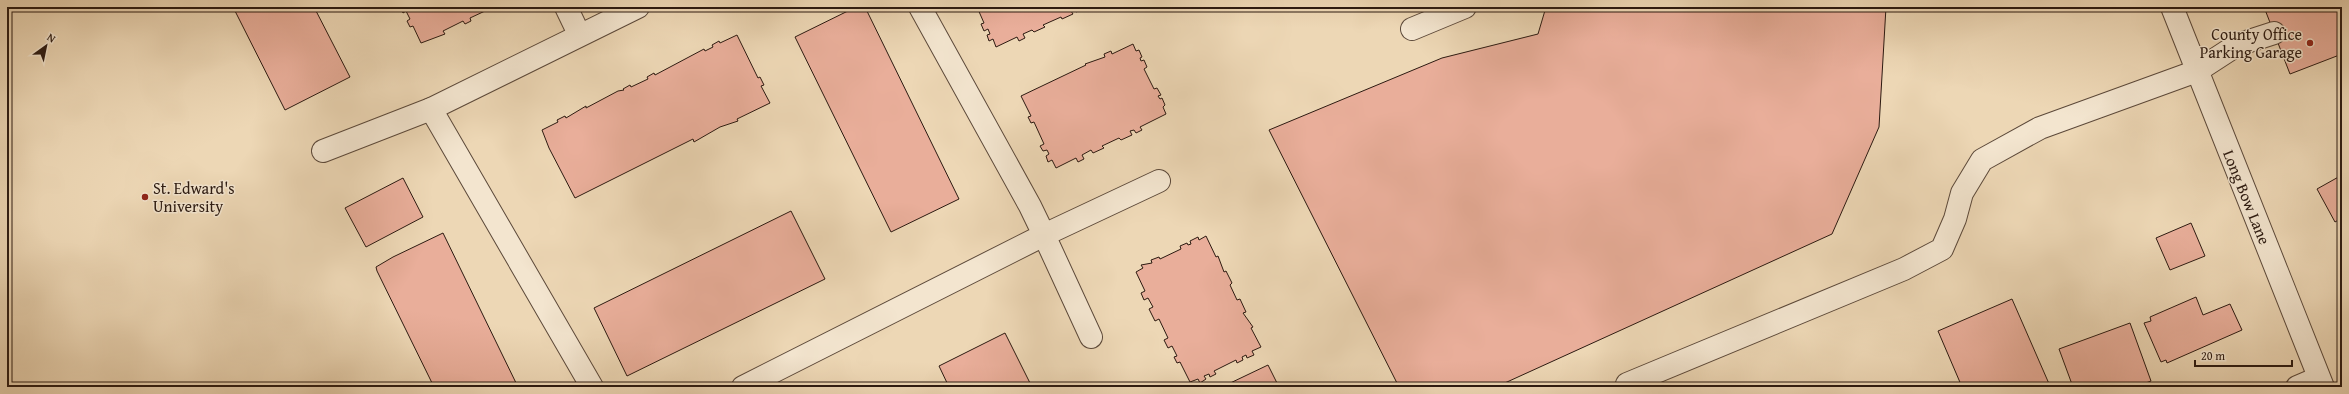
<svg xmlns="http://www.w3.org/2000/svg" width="2349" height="394" font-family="'Gentium Book Plus',serif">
<rect width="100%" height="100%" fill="#edd7b5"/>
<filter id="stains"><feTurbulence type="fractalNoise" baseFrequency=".005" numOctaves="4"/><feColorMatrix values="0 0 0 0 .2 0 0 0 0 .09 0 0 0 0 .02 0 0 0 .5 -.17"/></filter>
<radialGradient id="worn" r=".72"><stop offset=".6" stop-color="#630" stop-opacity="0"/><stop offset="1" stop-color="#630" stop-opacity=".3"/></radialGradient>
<!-- building -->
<g fill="#e9ae9a" stroke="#2c1a11">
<path d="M233,7h81l36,70 -65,33z"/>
<path d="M400,7h84l1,4 -15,7 1,3 -6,3 -2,-3 -20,10 2,3 -24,9 -8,-17 -3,1 -3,-6 3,-2 -4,-8 -3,2z"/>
<path d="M856,7h9l94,192 -68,33 -96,-195z"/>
<path d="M977,7h105v2l-6,3 -1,-4 -4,3 2,3 -11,5 -1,-2 -18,8 2,2 -11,5 -2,-2 -9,4 2,4 -6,3 -2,-4 -21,10 -3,-8 -4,2 -2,-6 3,-1 -2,-5 -4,2 -3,-7 3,-1z"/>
<path d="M1546,7h340l-7,120 -47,107 -336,153h-97l-130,-257 173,-72 96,-24z"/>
<path d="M2264,7h78v47l-52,20z"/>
<path d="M737,35l21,43 2,-1 4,8 -3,1 9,17 -33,16 1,2 -18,6 -26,15 -1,-3 -118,59 -26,-50 -7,-18 16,-8 -1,-2 8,-4 1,2 20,-12v2l32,-17 6,-1 -1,-1 7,-4 1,2 17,-8 -1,-2 7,-4 1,2 49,-26 1,2 8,-4 -1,-2 7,-4 1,2z"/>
<path d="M1133,44l3,7 3,-1 3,7 -2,1 1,3 3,-1 3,7 -3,2 10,20 3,-1 4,7 -3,1 2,3 2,-1 3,7 -2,2 3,7 -26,13 2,3 -6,3 -2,-3 -4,1 2,4 -11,5 -2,-2 -17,8 2,2 -11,5 -2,-3 -9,5 2,4 -6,3 -2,-4 -20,10 -4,-8 -4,2 -2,-6 3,-2 -2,-4 -4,1 -3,-5 4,-2 -10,-22 -3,1 -3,-6 3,-1 -10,-20 65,-31 -1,-1 20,-7 -1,-3 7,-3 1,3z"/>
<path d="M2342,175v43l-7,4 -18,-33z"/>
<path d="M403,178l20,39 -57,30 -21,-39z"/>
<path d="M791,211l34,68 -198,97 -33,-68z"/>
<path d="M2191,223l14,33 -35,14 -14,-32z"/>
<path d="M443,233l75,154h-84l-57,-116 -1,-4 17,-10z"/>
<path d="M1206,236l10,21 2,-1 6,16 2,-1 6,12 -2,2 7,15 3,-1 6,13 -3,1 10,14 -2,1 10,19 -9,4 2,4 -7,3 -1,-3 -4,2 1,3 -6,3 -1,-3 -22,11 2,3 -6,3 -1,-3 -5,2 2,3 -6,4 -2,-4 -8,3 -10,-20 -3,1 -3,-6 3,-1 -5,-10 -4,2 -4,-8 4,-2 -9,-19 -4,2 -6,-12 4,-2 -5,-9 -4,2 -3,-7 4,-2 -9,-19 7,-4 -2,-3 11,-2 -1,-3 8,-3 1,2 21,-10 -1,-3 7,-3 1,2 3,-1 -1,-3 8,-4 1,3z"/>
<path d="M2196,297l7,18 27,-11 12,26 -75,33 -1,-3 -5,2 -17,-39 7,-2 -1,-4z"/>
<path d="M2012,299l38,87 -88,1 -24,-56z"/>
<path d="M2130,323l21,58 -16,6h-62l-14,-38z"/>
<path d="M1005,333l27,54h-83l-10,-21z"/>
<path d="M1268,365l11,22h-55v-1z"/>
</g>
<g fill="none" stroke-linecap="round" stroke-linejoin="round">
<defs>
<g id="minor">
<path d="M566,7l13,27"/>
<path d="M2172,7l151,380"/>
<path d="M1412,29l53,-22"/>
<path d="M323,151l108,-42"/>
<path d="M1091,337l-47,-102 115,-54"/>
<path d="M1627,384l277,-115 38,-20 13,-30 7,-26 20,-33 58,-32 157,-57 40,-26 37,-12"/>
<path d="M592,387l-161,-278 207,-102"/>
<path d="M743,387l301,-152 -14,-29 -110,-199"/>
<path d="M2297,387l21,-9"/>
</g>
</defs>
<!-- minor casing -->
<use href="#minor" stroke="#5c493a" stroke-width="24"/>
<!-- minor -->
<use href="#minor" stroke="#f3e5cf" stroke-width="22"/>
</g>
<!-- markers -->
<g fill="#8f2418" stroke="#f3e5cf" stroke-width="1.5">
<circle cx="2310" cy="43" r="4"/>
<circle cx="145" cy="197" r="4"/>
</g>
<g text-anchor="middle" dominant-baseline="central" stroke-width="3" stroke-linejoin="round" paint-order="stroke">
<!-- poi labels -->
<g font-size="16" fill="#2c1a11" stroke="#f3e5cf" text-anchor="end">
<text x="2302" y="34">County Office<tspan x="2302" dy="18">Parking Garage</tspan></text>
<text x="153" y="188" text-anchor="start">St. Edward's<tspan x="153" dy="18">University</tspan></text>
</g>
<!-- street labels -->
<g font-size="16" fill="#2c1a11" stroke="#f3e5cf">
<text transform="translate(2247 197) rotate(68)">Long Bow Lane</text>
</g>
</g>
<!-- margin -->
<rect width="2349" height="394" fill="none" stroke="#edd7b5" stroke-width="24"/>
<rect x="8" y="8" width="2333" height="378" fill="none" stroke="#2c1a11" stroke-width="2"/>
<rect x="12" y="12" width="2325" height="370" fill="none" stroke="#2c1a11"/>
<!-- north arrow -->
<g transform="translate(46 46) rotate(33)" stroke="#f3e5cf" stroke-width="3" paint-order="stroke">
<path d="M0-3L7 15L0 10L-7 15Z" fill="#2c1a11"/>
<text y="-6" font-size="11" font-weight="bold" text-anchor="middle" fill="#2c1a11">N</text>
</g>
<!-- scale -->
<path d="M2195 360v6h97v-6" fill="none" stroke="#2c1a11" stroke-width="2"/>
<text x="2201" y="360" font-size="12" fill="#2c1a11" stroke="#f3e5cf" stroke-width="3" paint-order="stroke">20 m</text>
<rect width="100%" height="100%" filter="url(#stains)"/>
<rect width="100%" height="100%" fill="url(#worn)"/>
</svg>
